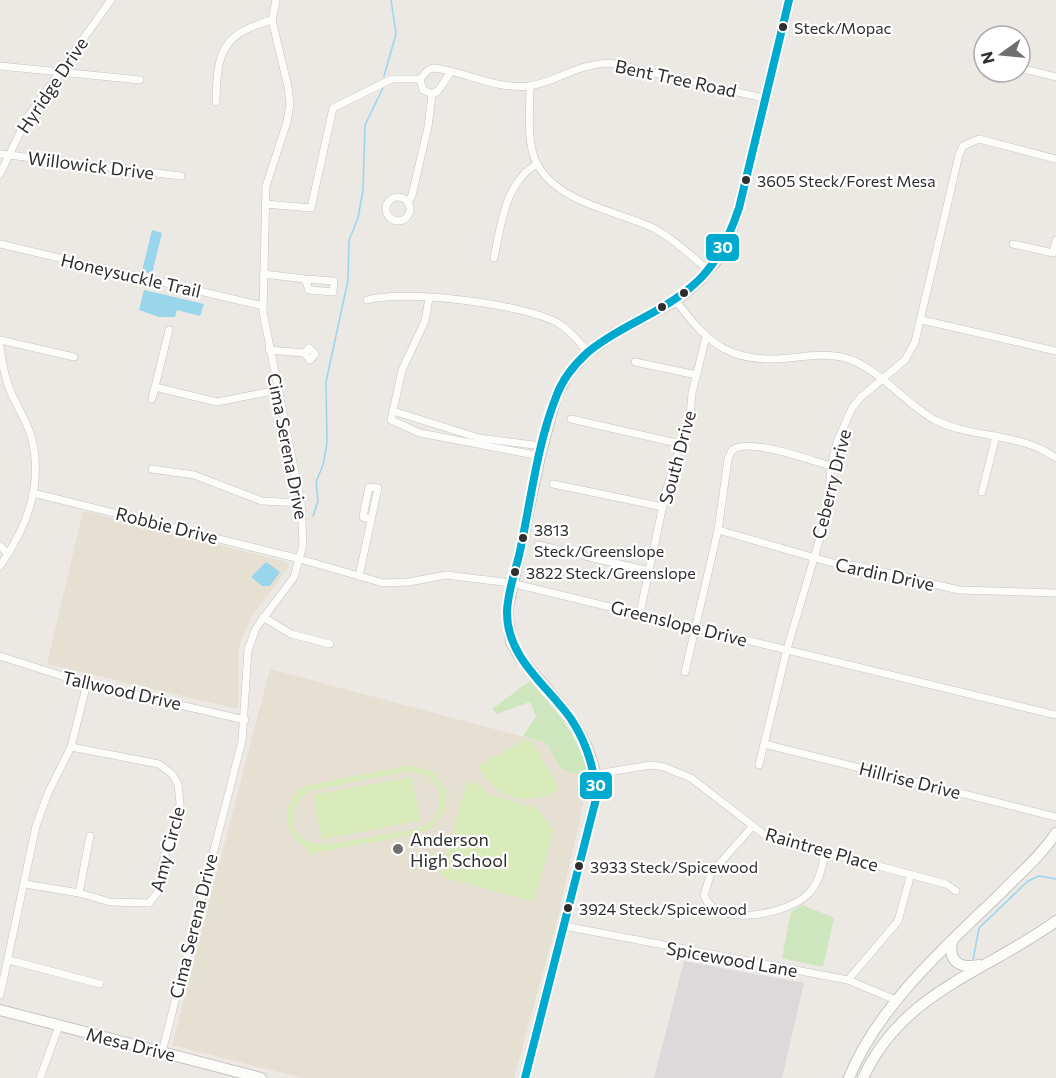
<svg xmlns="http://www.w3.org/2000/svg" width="1056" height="1078" font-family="Commissioner,sans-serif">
<rect width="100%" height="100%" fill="#ece8e4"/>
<!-- industrial -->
<path fill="#dcd9db" d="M684,961l120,22 -22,95h-128z"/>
<!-- education -->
<g fill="#e6e0d3">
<path d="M83,511l204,51 2,5 -37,49 -14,33v60l-191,-45z"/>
<path d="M270,669l276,74 15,26 28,9 -32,143 -43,157h-211l-131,-33z"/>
</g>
<!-- green -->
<g fill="#cee6be">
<path d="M530,681c28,32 49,54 59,97l-28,-9 -15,-26 -23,-7 13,-20 -6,-14 -33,12 -5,-5z"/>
<path d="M803,905l31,13 -11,49 -41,-9 9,-46z"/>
</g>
<!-- pitch -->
<g fill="#d9eabb" fill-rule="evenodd">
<path d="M526,739l6,2 27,48c-30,19 -66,10 -81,-23z"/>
<path d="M411,765l21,6 13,17v21l-12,18 -15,7 -109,20c-2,-8 -10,-10 -15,-17 -13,-18 -6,-40 11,-51zM411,771l17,5 11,14c3,12 1,25 -10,33 -13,9 -35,9 -50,12 -27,5 -96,27 -85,-27l14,-17z"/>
<path d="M412,777l8,44 -98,18 -9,-44z"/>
<path d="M467,781l15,5 7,9 48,13 17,22 -20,72 -91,-25 -2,-4z"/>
</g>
<!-- water -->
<g fill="#99d6ec">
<path d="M152,230l10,3 -10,41 -10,-3z"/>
<path d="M144,290l60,14 -4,12 -23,-6 -2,7h-16l-20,-7z"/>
<path d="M266,562l14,10 -10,14h-8l-11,-9z"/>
</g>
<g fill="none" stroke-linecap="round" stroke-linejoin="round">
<!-- stream -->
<g stroke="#99d6ec" stroke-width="1.5">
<path d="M384,76l12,-42 -5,-34"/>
<path d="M313,516l5,-15 -2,-19 7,-17 4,-22 -1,-61 22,-102 1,-40 9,-22 5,-28 2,-65 18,-37"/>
<path d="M973,960l6,-32 49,-47 11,-5 17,3"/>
</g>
<defs>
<g id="street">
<path d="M0,66l140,14"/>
<path d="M1020,68l36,9"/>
<path d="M530,86c0,23 -4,57 7,78 22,40 79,46 116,64 21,11 37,27 55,42"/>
<path d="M432,94l-9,-4 -3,-11 8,-9 5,-2c32,3 63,22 96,18 29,-4 46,-22 81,-23l154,35"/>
<path d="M432,94l6,-3 12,-18"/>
<path d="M216,102c1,-49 5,-68 56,-82"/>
<path d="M0,154l181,22"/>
<path d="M0,174l27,-56 84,-118"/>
<circle cx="398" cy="209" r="12"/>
<path d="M408,203l4,-8 16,-68 4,-33"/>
<path d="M265,204l46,4 22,-100 59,-29h28"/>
<path d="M0,244l263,62"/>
<path d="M1013,244l40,9 3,-13"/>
<path d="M494,258c7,-33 11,-76 43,-94"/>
<path d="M263,274l42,5 4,11 24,2 1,-11 -29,-2"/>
<path d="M429,298l-4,23 -23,49 -11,50 29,13 120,23"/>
<path d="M367,300c36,-11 158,4 191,23 12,7 21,19 30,29"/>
<path d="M676,301c34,45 56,63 114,57 18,-2 37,-5 55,0 32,8 60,46 90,62 38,19 85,12 121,38"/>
<path d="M922,320l134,31"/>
<path d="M0,340l74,17"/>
<path d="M0,346c2,17 5,33 12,49 6,13 15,27 19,41 13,48 -4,91 -31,130"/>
<path d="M269,350l35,3 5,-5 6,6 -5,6 -6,-7"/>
<path d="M635,362l62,13"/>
<path d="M155,387l62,15 60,-12"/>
<path d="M152,399l17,-69"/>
<path d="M393,411l86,27 63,8"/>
<path d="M571,419l110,25"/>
<path d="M152,469l42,6 68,26 39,2"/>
<path d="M553,484l110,23"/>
<path d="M982,492l14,-56"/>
<path d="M33,493l267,66 83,24 26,-1 37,-7 65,8 545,132"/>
<path d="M718,530l115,33 24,3 102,24 97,3"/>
<path d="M538,545l111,26"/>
<path d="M0,546l8,8"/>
<path d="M359,576l19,-88 -9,-1 -6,30 8,2"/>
<path d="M640,613l26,-122 24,-75 2,-23 14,-56"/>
<path d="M263,617l28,17 39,10"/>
<path d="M0,656l81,26 164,38"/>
<path d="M685,672l33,-142 10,-71c2,-5 3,-9 8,-11 19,-8 74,12 95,18"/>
<path d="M764,744l292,73"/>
<path d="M759,765l28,-116 41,-138 3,-45 6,-24 15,-34 9,-11 44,-37 10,-18 44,-187 4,-9 16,-7 77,20"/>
<path d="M596,774l55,-9 13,2 27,11 75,58 180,48 10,7"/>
<path d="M752,827l-41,46 -7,22c12,34 83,19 103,0 12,-11 15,-27 18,-42"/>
<path d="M25,884l54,9 31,9 39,1 9,-11 3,-23 19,-65 -2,-20 -6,-10 -13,-10 -88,-17"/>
<path d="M79,893l11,-57"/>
<path d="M564,926l284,54 50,21"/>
<path d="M9,960l91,24"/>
<path d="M848,980l50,-59 13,-47"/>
<path d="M0,995l36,-169 12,-33 23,-46 16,-64"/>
<path d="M162,1052l80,-311 6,-91 8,-22 38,-51 9,-32 -2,-42 -38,-191 3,-126 21,-64 3,-18 -2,-17 -16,-67 4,-20"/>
<path d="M40,1078l19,-52"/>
</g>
<g id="secondary">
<path d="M952,941c-4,21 8,28 27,24"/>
<path d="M0,1010l261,68"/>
<path d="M525,1078l72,-283c0,-59 -43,-96 -78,-139l-8,-14 -4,-30 33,-156 16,-60 13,-23 19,-21 29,-20 59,-31 23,-20 18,-21 12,-22 10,-30 50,-208"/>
<path d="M849,1078c28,-71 97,-132 151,-184 19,-20 41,-38 56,-61"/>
<path d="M863,1078c40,-87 122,-105 193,-157"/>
</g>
</defs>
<!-- street casing -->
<use href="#street" stroke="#c5c4c5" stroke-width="8"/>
<!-- secondary casing -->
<use href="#secondary" stroke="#c5c4c5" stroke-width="12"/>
<!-- street -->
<use href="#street" stroke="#fcfcfb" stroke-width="7"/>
<!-- secondary -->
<use href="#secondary" stroke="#fcfcfb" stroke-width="10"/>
<defs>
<path id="bus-1" d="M525,1078l72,-283c-3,-28 -10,-52 -26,-76 -24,-34 -64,-61 -64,-106 0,-20 9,-43 13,-62 11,-51 17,-106 36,-154 6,-17 19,-33 31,-44 16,-14 36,-24 54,-34 56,-29 78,-51 98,-111l50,-208"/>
</defs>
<!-- bus-1 casing -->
<use href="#bus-1" stroke="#fff" stroke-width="12"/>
<!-- bus-1 -->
<use href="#bus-1" stroke="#00a9ce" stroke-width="8"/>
</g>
<!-- markers -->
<g fill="#2e2e2e" stroke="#fff" stroke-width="2">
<circle cx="783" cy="27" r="5"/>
<circle cx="746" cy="180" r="5"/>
<circle cx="684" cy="293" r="5"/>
<circle cx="662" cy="307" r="5"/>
<circle cx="523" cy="538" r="5"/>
<circle cx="515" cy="572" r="5"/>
<circle cx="579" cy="866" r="5"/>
<circle cx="568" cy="908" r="5"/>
</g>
<circle fill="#706f6e" stroke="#fff" stroke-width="2" cx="398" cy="849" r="6"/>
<g text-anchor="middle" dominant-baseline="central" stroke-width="4.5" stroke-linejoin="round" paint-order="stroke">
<!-- bus labels -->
<g font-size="16" fill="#2e2e2e" stroke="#fff" text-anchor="start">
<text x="794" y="27">Steck/Mopac</text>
<text x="757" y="180">3605 Steck/Forest Mesa</text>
<text x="534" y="529">3813<tspan x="534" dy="21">Steck/Greenslope</tspan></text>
<text x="526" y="572">3822 Steck/Greenslope</text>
<text x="590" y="866">3933 Steck/Spicewood</text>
<text x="579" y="908">3924 Steck/Spicewood</text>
</g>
<!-- street labels -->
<g font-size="18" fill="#2e2e2e" stroke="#fff">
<text transform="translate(676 78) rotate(12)">Bent Tree Road</text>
<text transform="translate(52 85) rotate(-56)">Hyridge Drive</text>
<text transform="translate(91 165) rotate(7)">Willowick Drive</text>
<text transform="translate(131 275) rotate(13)">Honeysuckle Trail</text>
<text transform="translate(288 446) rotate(79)">Cima Serena Drive</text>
<text transform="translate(677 457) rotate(-75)">South Drive</text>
<text transform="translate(831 484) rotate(-76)">Ceberry Drive</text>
<text transform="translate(167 525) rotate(14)">Robbie Drive</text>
<text transform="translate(885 574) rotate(12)">Cardin Drive</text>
<text transform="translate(679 623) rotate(14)">Greenslope Drive</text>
<text transform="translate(122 690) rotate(13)">Tallwood Drive</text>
<text transform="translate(910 780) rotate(14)">Hillrise Drive</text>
<text transform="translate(167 849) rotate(-75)">Amy Circle</text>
<text transform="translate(822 849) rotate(16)">Raintree Place</text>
<text transform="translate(193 926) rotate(-76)">Cima Serena Drive</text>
<text transform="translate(732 959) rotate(10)">Spicewood Lane</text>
<text transform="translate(131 1044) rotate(14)">Mesa Drive</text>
</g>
<!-- poi labels -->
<g font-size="18" fill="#2e2e2e" stroke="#fff" text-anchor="start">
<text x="410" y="839">Anderson<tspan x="410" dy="21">High School</tspan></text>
</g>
</g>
<g stroke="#fff" stroke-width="2">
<rect x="705" y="233" width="35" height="29" rx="6" fill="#00a9ce"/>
<rect x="579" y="771" width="34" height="29" rx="6" fill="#00a9ce"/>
</g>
<g font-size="16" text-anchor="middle" font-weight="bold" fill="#fff">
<text x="723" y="253">30</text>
<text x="596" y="791">30</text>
</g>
<!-- north arrow -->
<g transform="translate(1002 54) rotate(255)"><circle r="28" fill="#ffffff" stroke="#ababab" stroke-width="1.5"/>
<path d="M0-4.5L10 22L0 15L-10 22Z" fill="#706f6e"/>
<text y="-9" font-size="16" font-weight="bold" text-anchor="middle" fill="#2e2e2e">N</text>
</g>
</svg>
